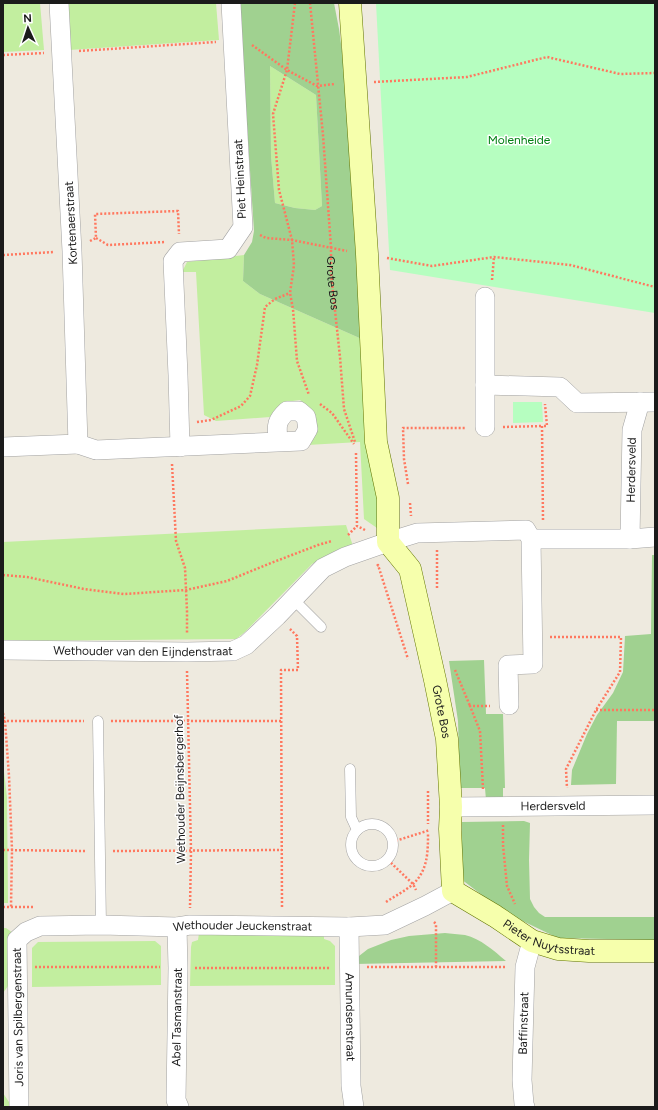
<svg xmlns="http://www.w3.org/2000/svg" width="658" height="1110" font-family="Figtree,sans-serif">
<rect width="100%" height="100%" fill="#eeeadf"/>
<!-- grass -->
<g fill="#c2ee9f">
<path d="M3,3h37l4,47 -41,2z"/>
<path d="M66,3h150l3,37 -150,10z"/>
<path d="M270,66l46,29 6,111 -7,4 -20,-2 -20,-5 -4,-47z"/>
<path d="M244,255l-1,26 17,13 104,46 17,168 -4,20 -13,-9 -4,-77 -53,3 6,-34 -13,-11 -15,2 -15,15 -54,4 -12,-6 -8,-143h-14l5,-10z"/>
<path d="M346,525l7,21 -12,2 -29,16 -67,68 -9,7 -225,2 -8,4v-103z"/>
<path d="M3,763l4,34 1,106h-5z"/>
<path d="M3,928h3l7,5 -2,49 -8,11z"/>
<path d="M324,932v7l6,2 5,5v39l-145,1 1,-39 1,-5 6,-2 1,-7z"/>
<path d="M155,941l6,5v39l-129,2v-39l6,-6z"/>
<path d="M3,1048v45l6,9 1,5h-7z"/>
</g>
<!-- forest -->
<g fill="#a0d190" fill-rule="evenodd">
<path d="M239,3h95l5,26 9,67 16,244 -104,-46 -17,-13 1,-26 8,-13 2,-11zM270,66l46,29 6,111 -7,4 -20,-2 -20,-5 -4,-47z"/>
<path d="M652,555h3v166h-38l-1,63 -45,1 1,-15 15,-36 10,-19 16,-22 10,-21 2,-36 26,-2z"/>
<path d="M484,660l2,54h17l2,74h-2v12h-17l-1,-12h-25l-2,-67 -9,-60z"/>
<path d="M524,821l6,2 -1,37 1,39 4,8 5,6 6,4h110v23l-97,-2 -54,-26 -43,-33 1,-57z"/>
<path d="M445,933c6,1 13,1 20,2 16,4 28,15 41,26l-152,3 5,-8 9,-7 23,-9 18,-4z"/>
</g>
<!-- park -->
<g fill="#b6fec0">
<path d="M376,3h279v310l-265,-43z"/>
<path d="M513,402h29l1,20 -30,1z"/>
</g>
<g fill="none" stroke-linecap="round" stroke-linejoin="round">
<defs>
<g id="lane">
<path d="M293,599l28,28"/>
<path d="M98,721l3,204"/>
<path d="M350,769l1,48 6,13"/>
<circle cx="372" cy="845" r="21"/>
</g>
<g id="street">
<path d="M485,297v130"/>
<path d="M485,385l75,2 17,16 78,-1"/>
<path d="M78,444l18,6 205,-9 7,-12 -2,-12 -7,-6h-12c-12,11 -10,15 -9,31"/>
<path d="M3,447l75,-3 -6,-193 -13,-248"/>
<path d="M180,447l-2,-72 -5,-114 7,-9 48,-3 15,-22 -12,-224"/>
<path d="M531,539h99l25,-2"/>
<path id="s2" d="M630,539l2,-109 8,-28"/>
<path id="s3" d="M3,650l184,2 46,-1 13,-6 31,-29 46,-48 22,-11 43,-15 29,-9 109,-3 5,9 2,125 -25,1 1,40"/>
<path id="s4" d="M451,807l204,-2"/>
<path d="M177,927l1,41 -2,132 3,7"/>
<path id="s5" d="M349,927l2,159 3,21"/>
<path id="s6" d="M19,1107l-2,-167 9,-8 14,-6 61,-1 76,2 13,-2 159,2 36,-2 40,-19 28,-15"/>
<path id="s7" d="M525,1107l-1,-3 -2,-24 3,-113 7,-26"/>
</g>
<g id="secondary">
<path id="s8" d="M350,3l17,251 9,188 12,56v44l22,27 25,111 12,59 4,68 -1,22 3,62 42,25 37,25 26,8 31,2h66"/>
</g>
</defs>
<!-- lane casing -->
<use href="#lane" stroke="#a2a2a2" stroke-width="11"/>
<!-- street casing -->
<use href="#street" stroke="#a2a2a2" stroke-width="20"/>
<!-- secondary casing -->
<use href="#secondary" stroke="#617400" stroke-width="23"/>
<!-- path -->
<g stroke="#ff785f" stroke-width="2.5" stroke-dasharray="2 2" stroke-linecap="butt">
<path d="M295,3l-8,67 -14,44 6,76 13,50 2,25 -4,28 3,16 4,52 12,34"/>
<path id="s1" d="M310,3l13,132 8,113v25l9,84 4,52 11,33"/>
<path d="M252,45l35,25 30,16 18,-2"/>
<path d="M79,51l137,-9"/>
<path d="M3,55l41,-2"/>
<path d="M374,82l93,-5 80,-20 73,17 35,-1"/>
<path d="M260,235l6,3 26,2 55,11"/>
<path d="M96,238l12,7 57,-3"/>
<path d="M90,241l6,-3 -1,-24 83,-3 1,23"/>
<path d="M3,255l51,-3"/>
<path d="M387,258l45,8 62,-9 76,8 85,22"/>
<path d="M492,280l2,-23"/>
<path d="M320,404l12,9 22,31"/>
<path d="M197,422l14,-2 30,-14 9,-10 7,-31 8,-58 10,-8 15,-6"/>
<path d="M503,427l39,-1"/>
<path d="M356,453l1,73 8,4"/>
<path d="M172,464l4,77 9,27 2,43v23"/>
<path d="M408,484l-4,-25 -1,-31h63"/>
<path d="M410,503l1,13"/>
<path d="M543,520l-1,-94h5l-2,-22"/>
<path d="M348,535l9,-9"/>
<path d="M437,550v39"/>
<path d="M377,566l1,-1 30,94"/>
<path d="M3,575l24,2 57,12 40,5 62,-4 41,-9 44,-18 47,-18 14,-4"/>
<path d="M550,637h71l-1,35 -24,38 -30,59 1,19"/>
<path d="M455,670l15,36"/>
<path d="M187,671l4,180 -1,57"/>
<path d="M596,710h59"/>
<path d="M3,713l2,8 4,55 3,74 -1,57"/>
<path d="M3,721h81"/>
<path d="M111,721h171"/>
<path d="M483,789l-3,-58 -10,-25h20"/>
<path d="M428,791v33"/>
<path d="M503,825v20l4,41 8,18"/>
<path d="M392,842l38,-12"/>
<path d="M3,850l83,1"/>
<path d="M113,851l169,-1"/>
<path d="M388,860l25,24 3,6"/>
<path d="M386,902c9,-6 19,-11 26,-17 16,-14 16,-33 16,-52"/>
<path d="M3,907h31"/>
<path d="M282,907l-1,-237h17l-1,-34 -7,-7"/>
<path d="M434,922l2,2v43"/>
<path d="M35,967h125"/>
<path d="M367,967h139"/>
<path d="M195,968h135"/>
</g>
<!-- lane -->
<use href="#lane" stroke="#fff" stroke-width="10"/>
<!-- street -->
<use href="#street" stroke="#fff" stroke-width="19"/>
<!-- secondary -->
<use href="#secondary" stroke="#f6ffac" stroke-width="22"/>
</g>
<g text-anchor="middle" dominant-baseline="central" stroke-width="3" stroke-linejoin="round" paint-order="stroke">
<!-- park labels -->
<g font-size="12" fill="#028013" stroke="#fff">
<text x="519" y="140">Molenheide</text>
</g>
<!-- street labels -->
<g font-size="12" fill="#1b1b1b" stroke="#fff">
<text transform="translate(240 179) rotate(-93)">Piet Heinstraat</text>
<text transform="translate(71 223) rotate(-93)">Kortenaerstraat</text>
<text stroke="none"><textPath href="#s1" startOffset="281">Grote Bos</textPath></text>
<text stroke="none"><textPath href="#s2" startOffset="69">Herdersveld</textPath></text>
<text stroke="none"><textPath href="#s3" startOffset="140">Wethouder van den Eijndenstraat</textPath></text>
<text stroke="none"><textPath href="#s8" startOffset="722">Grote Bos</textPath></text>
<text transform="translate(180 789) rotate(-91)">Wethouder Beijnsbergerhof</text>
<text stroke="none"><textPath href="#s4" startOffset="102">Herdersveld</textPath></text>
<text stroke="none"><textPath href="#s6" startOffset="397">Wethouder Jeuckenstraat</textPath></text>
<text stroke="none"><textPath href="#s8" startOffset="1011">Pieter Nuytsstraat</textPath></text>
<text transform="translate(18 1017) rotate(-91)">Joris van Spilbergenstraat</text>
<text transform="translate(177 1017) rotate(-89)">Abel Tasmanstraat</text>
<text stroke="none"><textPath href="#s5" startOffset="90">Amundsenstraat</textPath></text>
<text stroke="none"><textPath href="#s7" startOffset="84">Baffinstraat</textPath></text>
</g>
</g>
<!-- border -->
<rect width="658" height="1110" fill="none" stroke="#1b1b1b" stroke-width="8"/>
<!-- north arrow -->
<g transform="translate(28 28) rotate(357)" stroke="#ffffff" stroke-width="3" paint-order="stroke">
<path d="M0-3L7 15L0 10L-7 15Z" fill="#1b1b1b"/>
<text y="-6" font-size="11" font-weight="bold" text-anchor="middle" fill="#1b1b1b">N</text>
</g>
</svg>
